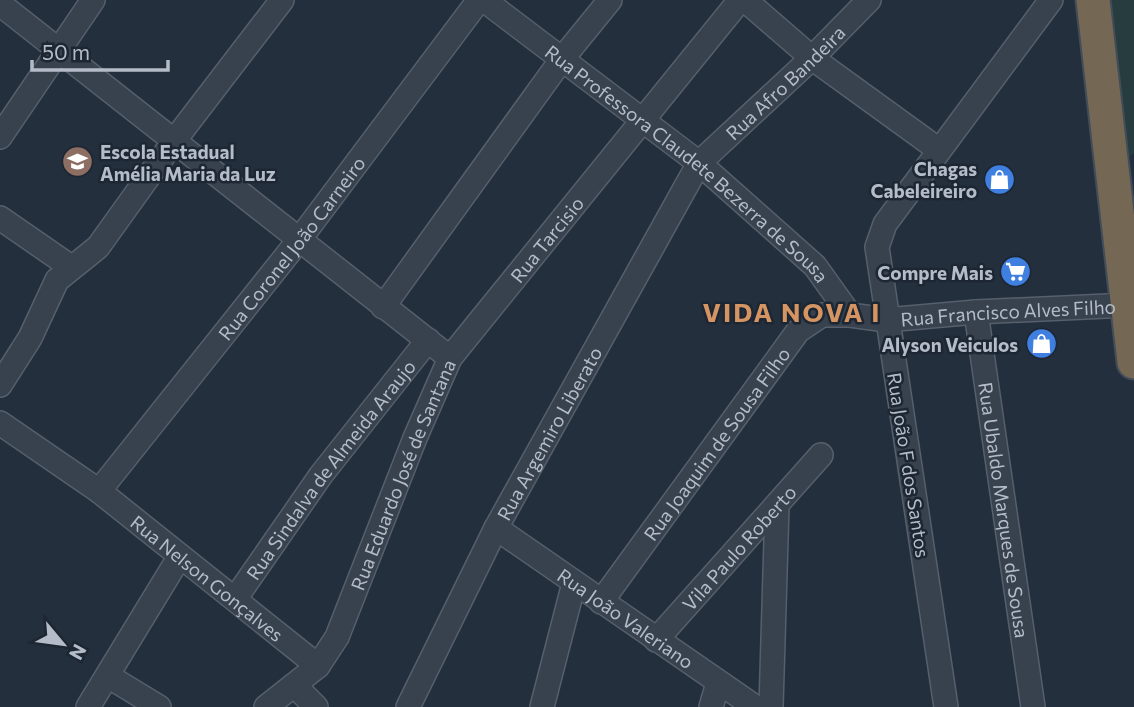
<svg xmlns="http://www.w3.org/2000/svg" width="1134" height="707" font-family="Commissioner,sans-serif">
<rect width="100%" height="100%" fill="#242f3e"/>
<!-- green -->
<path fill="#263c3f" d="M1105,0h29v153l-8,6z"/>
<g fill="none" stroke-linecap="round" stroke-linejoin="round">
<defs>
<g id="minor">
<path id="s1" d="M484,0l215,163 116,103 35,49 36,5 90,-8 152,-7"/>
<path d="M745,0l67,58 127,92"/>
<path d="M0,4l450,354"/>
<path d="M0,137l93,-137"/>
<path d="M0,218l71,49"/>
<path d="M383,307l179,-248 48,-59"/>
<path id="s2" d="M976,312l57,395"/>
<path d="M0,385l30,-47 27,-58 41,-33 76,-106 108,-141"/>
<path id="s3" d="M0,423l99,68 219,175"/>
<path id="s4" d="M99,491l200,-251 180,-240"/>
<path id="s5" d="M496,528l259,179"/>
<path id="s6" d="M235,599l86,-124 107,-135"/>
<path id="s7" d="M601,602l197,-271 24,-16h28"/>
<path id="s8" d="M656,640l165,-185"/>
<path d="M108,676l51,31"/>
<path d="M294,685l22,22"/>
<path d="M88,707l92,-151"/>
<path id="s9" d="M266,707l52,-41 19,-29 78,-199 35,-80 290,-358"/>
<path id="s10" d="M408,707l88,-179 203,-365 113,-105 57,-58"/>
<path d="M542,707l32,-124"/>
<path d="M711,707l7,-24"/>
<path d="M771,707l6,-201"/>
<path d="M946,707l-69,-460 8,-23 166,-224"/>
</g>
<path id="highway" d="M1093,0l41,362"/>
</defs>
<!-- minor casing -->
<use href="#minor" stroke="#565f6c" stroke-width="26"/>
<!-- highway casing -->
<use href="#highway" stroke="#434c59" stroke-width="37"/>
<!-- minor -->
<use href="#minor" stroke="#38414e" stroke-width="23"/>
<!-- highway -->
<use href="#highway" stroke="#746855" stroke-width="33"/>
</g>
<!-- icons -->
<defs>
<symbol id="school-disc" viewBox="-11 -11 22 22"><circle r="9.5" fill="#8d6e63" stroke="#1d2633"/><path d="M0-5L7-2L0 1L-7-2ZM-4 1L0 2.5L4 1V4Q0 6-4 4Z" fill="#fff"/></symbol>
<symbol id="shop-disc" viewBox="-11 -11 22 22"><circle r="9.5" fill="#3f7fe0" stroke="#1d2633"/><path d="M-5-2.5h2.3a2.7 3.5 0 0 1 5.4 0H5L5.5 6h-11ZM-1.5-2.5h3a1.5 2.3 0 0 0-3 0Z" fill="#fff"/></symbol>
<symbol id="supermarket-disc" viewBox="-11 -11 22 22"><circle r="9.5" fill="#3f7fe0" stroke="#1d2633"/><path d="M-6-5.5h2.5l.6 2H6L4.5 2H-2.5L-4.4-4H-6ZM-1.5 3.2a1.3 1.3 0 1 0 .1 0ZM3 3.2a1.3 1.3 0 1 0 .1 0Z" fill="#fff"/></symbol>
</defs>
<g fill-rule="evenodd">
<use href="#school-disc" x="60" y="144" width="35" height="35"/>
<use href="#shop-disc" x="982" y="162" width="35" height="35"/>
<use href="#supermarket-disc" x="998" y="254" width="35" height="35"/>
<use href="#shop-disc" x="1024" y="326" width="35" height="35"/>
</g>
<g text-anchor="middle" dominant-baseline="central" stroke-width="5" stroke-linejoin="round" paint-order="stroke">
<!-- street labels -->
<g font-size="19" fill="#b4bcc9" stroke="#1d2633">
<text stroke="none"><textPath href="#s10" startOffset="735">Rua Afro Bandeira</textPath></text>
<text stroke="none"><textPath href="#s1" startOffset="261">Rua Professora Claudete Bezerra de Sousa</textPath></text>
<text stroke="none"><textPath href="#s9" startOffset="555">Rua Tarcisio</textPath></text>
<text stroke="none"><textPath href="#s4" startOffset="310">Rua Coronel João Carneiro</textPath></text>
<text stroke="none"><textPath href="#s1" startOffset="644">Rua Francisco Alves Filho</textPath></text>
<text stroke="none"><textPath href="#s10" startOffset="308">Rua Argemiro Liberato</textPath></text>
<text stroke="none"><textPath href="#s7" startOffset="196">Rua Joaquim de Sousa Filho</textPath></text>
<text transform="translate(909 465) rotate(81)">Rua João F dos Santos</text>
<text stroke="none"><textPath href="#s6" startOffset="161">Rua Sindalva de Almeida Araujo</textPath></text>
<text stroke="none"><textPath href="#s9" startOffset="276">Rua Eduardo José de Santana</textPath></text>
<text stroke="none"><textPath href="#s2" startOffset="200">Rua Ubaldo Marques de Sousa</textPath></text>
<text stroke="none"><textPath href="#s8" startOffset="124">Vila Paulo Roberto</textPath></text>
<text stroke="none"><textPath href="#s3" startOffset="259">Rua Nelson Gonçalves</textPath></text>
<text stroke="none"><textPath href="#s5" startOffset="158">Rua João Valeriano</textPath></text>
</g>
<!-- poi labels -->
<g font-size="19" font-weight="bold" fill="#b4bcc9" stroke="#1d2633" text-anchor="end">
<text x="100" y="151" text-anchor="start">Escola Estadual<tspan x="100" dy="22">Amélia Maria da Luz</tspan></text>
<text x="977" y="168">Chagas<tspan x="977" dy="22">Cabeleireiro</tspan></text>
<text x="993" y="272">Compre Mais</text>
<text x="1018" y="344">Alyson Veiculos</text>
</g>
<!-- district labels -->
<g font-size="26" font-weight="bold" letter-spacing="2" fill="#d59563" stroke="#1d2633">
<text x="792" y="311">VIDA NOVA I</text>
</g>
</g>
<!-- north arrow -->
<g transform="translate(63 644) rotate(119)" stroke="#1d2633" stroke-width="5" paint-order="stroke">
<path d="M0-5L12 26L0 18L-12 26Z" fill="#b4bcc9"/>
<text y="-10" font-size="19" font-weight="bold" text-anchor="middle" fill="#b4bcc9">N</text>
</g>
<!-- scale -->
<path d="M32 60v10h136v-10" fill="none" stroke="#b4bcc9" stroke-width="3.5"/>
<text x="42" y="60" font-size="21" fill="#b4bcc9" stroke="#1d2633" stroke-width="5" paint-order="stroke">50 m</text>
</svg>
